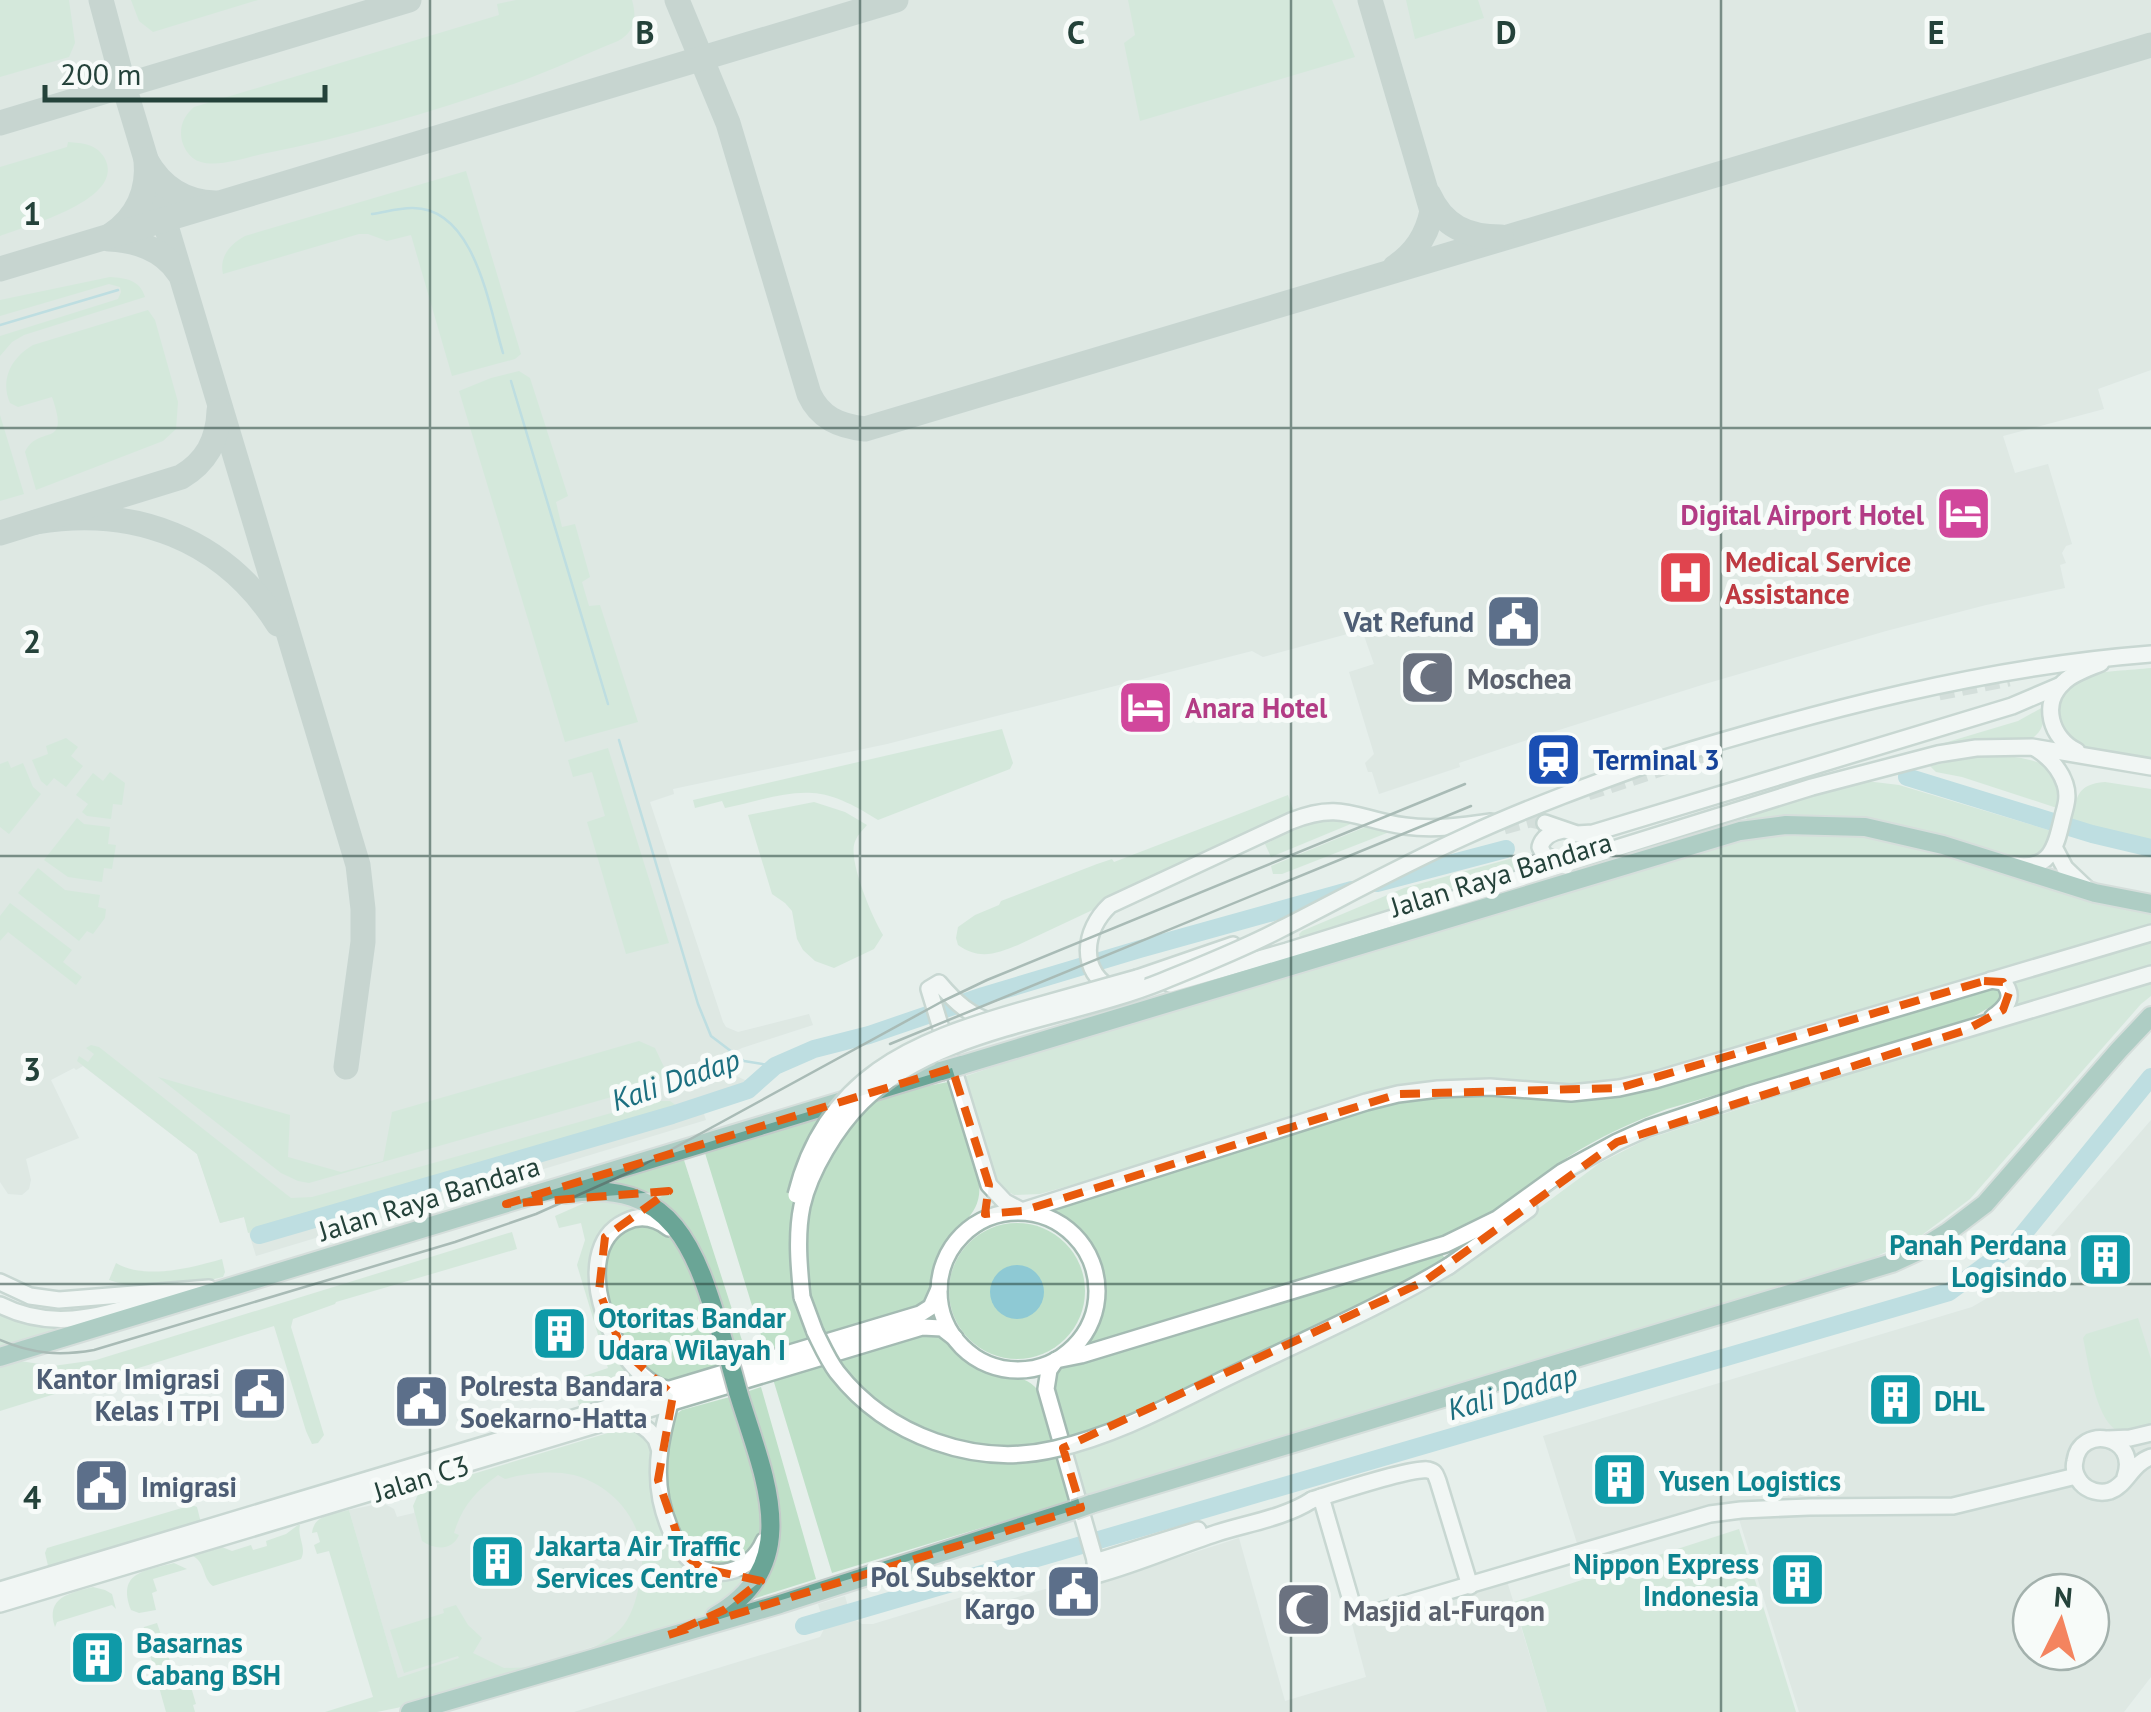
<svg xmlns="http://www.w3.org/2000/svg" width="2151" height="1712" font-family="'PT Sans',sans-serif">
<rect width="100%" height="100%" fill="#e6efeb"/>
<!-- built -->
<g fill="#d4dfda" fill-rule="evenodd">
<path d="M0,0h2151v370l-53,19 6,20 -101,27 12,37 33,-9 24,80 -6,2 -4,7 4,10 -6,2 5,23 -79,17 -100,26 -181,53 -184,58 -62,21 1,4 -81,27 -7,-22h-4l-3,-9 9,-9 -25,-82 25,-8 -12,-34 -99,27 -11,-6 -365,93 -214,45 1,5 -24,8 73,220 3,5 12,5 71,-18 4,11 -71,23 -28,13 10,9 25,12 -50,17 7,21 -450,136 -12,-39 -24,6 -23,-69 -114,-88 -7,4 -2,-2 -23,12 28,58 -53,21 5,21 -2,9 -7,6 -14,-1 -8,-12z"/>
<path d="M2151,1120v557l-27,35h-325l-61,-196 -39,7 -117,36 -39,-123 429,-129 36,-21zM2031,1592h60v60h-60z"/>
<path d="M621,1431l58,187 -132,44 -10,5 -131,39 -57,-196 34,-7 11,6 3,8 17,-4 3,-16z"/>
<path d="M1239,1538l46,163 81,-24 -14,-53 155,-43 40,131h-973l246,-75 5,-10 -7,-23 27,-8 6,21 11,7h11l102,-31 5,15 107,-31 7,3 2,4z"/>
</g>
<!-- green -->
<g fill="#bfe0c8">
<path d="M0,0h69l6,43 -6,14 -69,20z"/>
<path d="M131,0h127l-105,32 -14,-11z"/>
<path d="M516,0h116c5,17 3,32 -14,41 -33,13 -65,29 -99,41 -84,29 -170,55 -257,72 -18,4 -43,13 -61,8 -12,-3 -20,-17 -20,-29 0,-11 5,-19 13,-26l305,-92 -2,-11z"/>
<path d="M1128,0h204l23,57 -215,64 -16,-78 11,-8z"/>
<path d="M1406,0h72l6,18 -69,21z"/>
<path d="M68,142c14,1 28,2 36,15 25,42 -78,69 -104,79v-69l67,-20z"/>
<path d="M466,171l55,183 -6,5 -63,17 -41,-141 -24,6 -19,-7h-9l-136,40c-4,-17 7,-30 22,-38z"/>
<path d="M110,277c16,1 30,3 35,20l-121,38 -12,7 -12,14v-20l118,-37 3,-7 -1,-5 -11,-3 -109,32v-16z"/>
<path d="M148,310l7,10 23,82 -2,27 -13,12 -127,49 -11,-38c14,-29 46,-1 27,-55l-34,10 -8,-4c-10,-24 1,-45 23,-58z"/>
<path d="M519,371l11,7 38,118 -12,6 6,25 13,-3 15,53 -8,5 7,24 11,-1 38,117 -73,20 -106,-351 32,-13z"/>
<path d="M0,415l24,79 -24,7z"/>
<path d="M2151,668v95c-34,-6 -100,-7 -94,-57 2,-12 14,-23 24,-29 15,-6 53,-7 70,-9z"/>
<path d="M2045,706c0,18 -3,27 -18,36l-112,12 -1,-2 104,-31z"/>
<path d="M1002,729l11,34 -3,6 -132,51c-19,-12 -43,-26 -66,-27 -28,-2 -60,10 -87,15l-3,-7 -27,7 -2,-8z"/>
<path d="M66,738l12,9 -7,9 12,10 -17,21 -12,-9 -7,8 -6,-5 -9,-21 16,-6 -2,-8z"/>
<path d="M608,748l61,195 -43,11 -39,-132 18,-6 -13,-44 -19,5 -5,-17z"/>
<path d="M2007,756c33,4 61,11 50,52l-95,-31 -26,-5 -6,-6 43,-9z"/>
<path d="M8,761l3,7 12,-5 10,24 8,7 -32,40 -9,-7v-63z"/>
<path d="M110,772l15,11 -3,22 -9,-1 -2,15 -24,-3 -5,-4 6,-8 -12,-9 17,-22 10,8z"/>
<path d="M1866,781l33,4 153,46 -5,15 -16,14h-14c-95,-28 -169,-58 -270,-39l-1,-5z"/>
<path d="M2105,782l46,7v55l-81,-22c7,-24 6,-38 35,-40z"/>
<path d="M1288,795l7,20 -277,130c-22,9 -39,15 -60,0l-2,-7 2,-11 17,-12 24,-10 2,-4 96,-37 15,-5 2,3z"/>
<path d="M814,802l31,10 22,13c-5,6 -11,11 -13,20 -4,20 18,72 29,90l-9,14 -40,19 -19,-7 -12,-11 -6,-11 -5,-28 -7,-8 -13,-9 -24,-79z"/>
<path d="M77,818l7,6 26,3 -2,17 8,1 -4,24 -8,-1 -2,14 -34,-5 -24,-17z"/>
<path d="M1330,819l28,2 -87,36 -6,-13 46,-22z"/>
<path d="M1370,825l22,6 -110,43h-9l-2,-8z"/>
<path d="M1799,830l90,7 262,71v15l-341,106 -169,48 -48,8 -37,1 -89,-5 -296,76 -131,37 -26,1 -19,-11 -35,-106 139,-47 651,-195z"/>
<path d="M1513,858l3,7 21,-4 5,7 -242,70 -1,-4 3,-3 102,-43z"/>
<path d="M38,868l27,22 35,5 -2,12 8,2 -1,9 -12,16 -6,-3 -8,10 -61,-48z"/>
<path d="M10,903l62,47 -9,12 19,15 -6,8 -68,-53 -8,9v-25z"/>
<path d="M2151,936v30l-138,42 4,-15 -6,-15z"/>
<path d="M2151,982v14l-10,8 -171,195 -48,36 -62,29 -778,233 -30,-112 7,-14 11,-8 372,-109 11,18 147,-109 45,-23 190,-63z"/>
<path d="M1986,986l12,2 2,3v10l-37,22 -296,86c-35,13 -68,28 -99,48 -13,9 -24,21 -36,31 -35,25 -71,42 -111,57l-324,99 -9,-2c35,-49 17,-112 -40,-133l329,-105 78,-12 132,4z"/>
<path d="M639,1041l16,7 9,19 -3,11 -18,10 -334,95 -11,-2 -17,-8 -123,-96 132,38 -2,42 53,15 42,-11 9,-49z"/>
<path d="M91,1045l8,2 192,151 21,-1 342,-96h16l7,5 -429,127 -4,-16 -24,6 -23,-69 -120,-93 2,-5 9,6 6,-8 -8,-6z"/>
<path d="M948,1082l31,101c4,34 -24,41 -38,68 -10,18 -6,46 -23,57l-152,43 -61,-198 187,-60z"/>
<path d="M683,1157l64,199 -15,5 -45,-131 -95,-43z"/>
<path d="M598,1197l49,10 -45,27 -7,11 -2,19 35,103c9,35 -23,37 -48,42l-8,-29 36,-12 -31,-103 8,-25 -4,-17 -22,5 -4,-12z"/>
<circle cx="1017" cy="1291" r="68"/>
<path d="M652,1223l9,3 20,18 45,122 -57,18 -21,-7 -32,-47 -12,-40 3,-45 21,-20z"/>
<path d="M512,1232l5,17 -181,53 -1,2 -42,15 -2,8 33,108 -6,8 -6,1 -6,-13 -32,-105 -274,85v-44l20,-6 33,5 43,-6z"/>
<path d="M222,1259l3,13 -2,5c-38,9 -75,16 -114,3l7,-17c29,17 75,5 106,-4z"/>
<path d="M0,1309l84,16 -84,26z"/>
<path d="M2138,1318l13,41v71c-7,1 -17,4 -24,4 -31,-2 -38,-71 -44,-96l3,-4z"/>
<path d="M942,1333c10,12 21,25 35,33 29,16 49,1 68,34l29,100 -242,73 -59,-194 140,-44z"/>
<path d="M761,1387l55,192 -73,23c11,-18 24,-36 33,-55 17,-41 -17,-115 -30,-155z"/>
<path d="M737,1395l27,116 -1,26 -27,31 -34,-4 -21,-24 -16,-44 2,-75 15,-11z"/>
<path d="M621,1429l15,2 12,8 5,12v21l35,93 63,3 2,6 -39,38 -29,11 -138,42v-3c27,-8 57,-14 76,-36 11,-14 15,-34 18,-51 8,-46 -23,-88 -67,-100 -22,-5 -48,-2 -69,4l-7,-4c-22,16 -36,31 -44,58l5,2c-7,16 -24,15 -37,6l-9,-35 6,-14 11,-5z"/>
<path d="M192,1505l5,2 4,16 -152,47 -4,-17 2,-5z"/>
<path d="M349,1510l49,168 61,-20 -1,-2 -54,17 -14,-43 54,-17 -1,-4 13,-4 12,20 14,13 -9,15 31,15 33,-1 -131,39 -29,6h-52l48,-15 -44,-146 -12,3 -3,-9 6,-3 -3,-10 -5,1c2,-19 22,-19 37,-23z"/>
<path d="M298,1525h2c-3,12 7,23 1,34l-88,27c-11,-8 -7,-23 -20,-30l29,-9 10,4 19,-6 2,5 14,-4 -1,-5 20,-7z"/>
<path d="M1739,1529l57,183h-249l-33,-110z"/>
<path d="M174,1563l13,6 -34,10 4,12 -5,2 4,17 -17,3 -8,-3c-14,-38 13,-39 43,-47z"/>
<path d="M93,1587l12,3 7,4 4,15 -4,-4 -55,17 -2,5c-10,-30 15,-34 38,-40z"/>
<path d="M157,1623l17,50 12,-3 10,34 -3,1 2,7h-29l-20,-71 -6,1 -1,-3 5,-12z"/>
</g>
<!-- water -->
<circle fill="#8ec9d4" cx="1017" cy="1292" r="27"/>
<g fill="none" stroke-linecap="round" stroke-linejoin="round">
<!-- stream -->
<g stroke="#8ec9d4" stroke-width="2.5">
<path d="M372,214c13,-2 27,-6 40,-6 63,-1 77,99 91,145"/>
<path d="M0,325l118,-35"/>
<path d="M511,381l97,323"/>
<path d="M619,740l79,264 13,32 33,25 31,5"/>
</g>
<!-- river -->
<g stroke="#8ec9d4" stroke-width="18">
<path d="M1907,777l185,57 59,14"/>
<path d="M1377,883l129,-34"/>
<path d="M259,1235l413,-120 76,-25 27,-24 39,-17 55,-14 114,-39 157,-47 212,-59"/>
<path d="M804,1626l1145,-334 67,-49 135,-166"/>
</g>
<!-- taxiway -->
<g stroke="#a2b6b0" stroke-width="25">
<path d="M101,0l23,86 234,779 5,44v33l-17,125"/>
<path d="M677,0l51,123 81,271c11,24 30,32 56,35l1286,-384"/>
<path d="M1370,0l62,211c-5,25 -17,42 -37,56"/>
<path d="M0,123l409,-123"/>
<path d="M1429,195c14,31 38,42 72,42"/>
<path d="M111,235c26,-17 38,-44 35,-75 15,27 38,42 69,43"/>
<path d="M109,239c26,1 54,10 69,33"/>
<path d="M0,269l896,-269"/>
<path d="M36,522c98,-17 188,17 242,102"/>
<path d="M0,533l181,-56c25,-15 37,-36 38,-66"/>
</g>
<!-- secondary-tunnel -->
<g stroke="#bfccc8" stroke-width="15" stroke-dasharray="15 8" stroke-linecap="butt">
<path d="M1939,693l70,-14"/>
<path d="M1588,793l130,-43"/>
<path d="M1504,827l26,-7 15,3"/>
</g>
<defs>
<g id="secondary">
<path d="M2077,751c-26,-12 -37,-48 -13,-69 9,-9 25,-14 37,-19"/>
<path d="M1662,759c160,-49 322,-92 489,-105"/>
<path d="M1545,823l32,11 16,-1 419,-127 47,-20"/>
<path d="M1563,830c-11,2 -20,6 -23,17l4,8 22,11"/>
<path d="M2055,849l10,19 21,20"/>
<path d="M2014,865c38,6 42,-20 49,-49 3,-11 6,-20 2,-32 -5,-15 -17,-28 -30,-36"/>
<path d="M1137,978l96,-33"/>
<path d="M1991,980l12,2c13,15 3,26 -10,35"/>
<path d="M1170,984l117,-33 525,-164 126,-33 38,-6 56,-1 119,20"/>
<path d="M1114,990c-36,-18 -31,-60 -4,-85l181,-84c51,-21 66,-1 114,5 29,4 58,0 86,-4"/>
<path d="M996,1023c-25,-6 -41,-21 -57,-40l-10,6 60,196 16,17 17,9"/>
<path d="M1022,1211l344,-109 32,-8 40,-5 52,-2 81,6 48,-5 36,-8 496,-147"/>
<circle cx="1018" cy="1291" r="79"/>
<path d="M1449,1266l80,-57"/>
<path d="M0,1282l30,14 29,4 150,-12"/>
<path d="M802,1297l13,35"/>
<path d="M0,1305c57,29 108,8 165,-8"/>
<path d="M667,1389c-52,-12 -103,-138 -42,-167 16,-8 31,-4 44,6"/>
<path d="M671,1399c-9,34 -17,65 -10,101 4,19 13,43 26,57 25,28 64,15 77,-16"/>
<path d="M627,1410l1,5 21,16 7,8 3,9"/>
<path d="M2108,1439l22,-1 21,-5"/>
<path d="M2125,1477c15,-42 -45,-53 -50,-16 -2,8 1,16 6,22 7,8 19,11 29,8 17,-6 21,-27 41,-34"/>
<path d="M1321,1497l31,107 6,8 9,3 343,-101 31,-4 68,-3 144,-1 123,-30"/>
<path d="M1312,1500c-28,18 -64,23 -95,33 -40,13 -78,30 -118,41l-53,-185 3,-19 7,-10 25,-5 365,-111 51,-25 65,-47 55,-30 31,-14 99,-33 404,-121"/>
<path d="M1312,1500c19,-6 101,-33 116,-30 8,2 7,4 10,11l32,105"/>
<path d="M1095,1562l103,-32"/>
<path d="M0,1590l920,-276 11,-7 8,-18"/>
<path d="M0,1604l922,-277 20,1 13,10"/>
</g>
<g id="primary">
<path d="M962,1065l778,-234 46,-6 79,2 78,18 152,48 56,11"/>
<path d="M566,1194c121,-20 135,79 164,169"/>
<path d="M0,1357l941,-286"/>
<path d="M1091,1504l801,-241 24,-11 32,-20 37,-28 134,-154 32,-34"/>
<path d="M715,1616c93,-53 46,-146 23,-224"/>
<path d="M410,1712l370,-108 294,-94"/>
</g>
</defs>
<!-- secondary casing -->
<use href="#secondary" stroke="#a4bbb3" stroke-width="20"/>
<!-- primary casing -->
<use href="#primary" stroke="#c2cac8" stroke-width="22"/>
<!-- secondary -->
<use href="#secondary" stroke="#fff" stroke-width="15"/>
<!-- primary -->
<use href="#primary" stroke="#6aa596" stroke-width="18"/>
<!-- tram -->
<g stroke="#5f7d75" stroke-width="2.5">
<path d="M890,1044l581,-238"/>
<path d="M0,1340c32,14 60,16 94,10l361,-108 81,-28 96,-43 311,-170 44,-21 478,-196"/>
</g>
<defs>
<g id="secondary-bridge">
<path d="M796,1195c29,-118 116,-153 223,-184 39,-11 79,-22 118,-33"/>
<path d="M802,1297c-3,-30 -6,-62 0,-91 8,-36 35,-79 60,-104 74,-74 206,-82 301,-121 39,-16 80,-32 118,-52 61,-31 121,-64 183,-92 65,-30 131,-54 198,-78"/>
<path d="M815,1332c7,14 13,28 22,40 50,64 139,96 218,77 67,-15 128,-51 190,-80 68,-33 139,-64 204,-103"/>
</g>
<g id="primary-bridge">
<path d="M941,1071l21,-6"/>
<path d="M730,1363l8,29"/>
<path d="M1074,1510l17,-6"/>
</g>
</defs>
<!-- secondary-bridge casing -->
<use href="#secondary-bridge" stroke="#a4bbb3" stroke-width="20" stroke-linecap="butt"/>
<!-- primary-bridge casing -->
<use href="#primary-bridge" stroke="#c2cac8" stroke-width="22" stroke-linecap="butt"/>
<!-- secondary-bridge -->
<use href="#secondary-bridge" stroke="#fff" stroke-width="15"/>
<!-- primary-bridge -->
<use href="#primary-bridge" stroke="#6aa596" stroke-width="18"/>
</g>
<!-- marked area -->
<path d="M0 0H2151V1712H0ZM1984,981l19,1 6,11 -6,17 -37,20 -349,112 -192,139 -362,167 18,60 -413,127 56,-25 37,-29 -60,-13 -17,-14 -26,-74 15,-85 -51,-46 -23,-58 6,-54 64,-46 -163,13 446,-136 37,117 -4,29 37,-3 376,-117 221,-6z" fill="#e6efeb" fill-opacity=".55" fill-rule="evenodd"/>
<path fill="none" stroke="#e8590c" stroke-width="8" stroke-dasharray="20 12" stroke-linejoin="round" d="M1984,981l19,1 6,11 -6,17 -37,20 -349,112 -192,139 -362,167 18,60 -413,127 56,-25 37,-29 -60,-13 -17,-14 -26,-74 15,-85 -51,-46 -23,-58 6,-54 64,-46 -163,13 446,-136 37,117 -4,29 37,-3 376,-117 221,-6z"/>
<!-- grid -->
<path fill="none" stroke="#24423a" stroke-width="2.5" stroke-opacity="0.55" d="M430,0v1712M860,0v1712M1291,0v1712M1721,0v1712M0,428h2151M0,856h2151M0,1284h2151"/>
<!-- icons -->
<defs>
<symbol id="hotel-square" viewBox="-11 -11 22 22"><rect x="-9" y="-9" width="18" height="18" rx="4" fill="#d1479c" stroke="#f7fbf9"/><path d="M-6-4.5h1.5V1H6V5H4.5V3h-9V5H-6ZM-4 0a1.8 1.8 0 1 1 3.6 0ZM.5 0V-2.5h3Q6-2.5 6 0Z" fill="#fff"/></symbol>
<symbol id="hospital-square" viewBox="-11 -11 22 22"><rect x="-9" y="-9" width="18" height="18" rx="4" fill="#e0444e" stroke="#f7fbf9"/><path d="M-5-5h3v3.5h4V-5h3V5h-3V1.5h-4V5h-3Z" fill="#fff"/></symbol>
<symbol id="civic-square" viewBox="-11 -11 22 22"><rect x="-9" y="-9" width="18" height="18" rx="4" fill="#5c6f8a" stroke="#f7fbf9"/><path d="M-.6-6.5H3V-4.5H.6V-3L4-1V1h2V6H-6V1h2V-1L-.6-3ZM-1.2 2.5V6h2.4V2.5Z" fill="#fff"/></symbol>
<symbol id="mosque-square" viewBox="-11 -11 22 22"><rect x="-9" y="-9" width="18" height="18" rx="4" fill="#6b7280" stroke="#f7fbf9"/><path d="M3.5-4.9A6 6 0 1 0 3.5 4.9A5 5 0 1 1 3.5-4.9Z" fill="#fff"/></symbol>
<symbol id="station-square" viewBox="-11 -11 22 22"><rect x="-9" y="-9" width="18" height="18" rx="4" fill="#1a4fb4" stroke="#f7fbf9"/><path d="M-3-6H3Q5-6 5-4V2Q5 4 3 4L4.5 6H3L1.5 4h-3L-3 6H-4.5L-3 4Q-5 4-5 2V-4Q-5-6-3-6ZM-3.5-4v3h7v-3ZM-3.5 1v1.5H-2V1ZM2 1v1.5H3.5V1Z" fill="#fff"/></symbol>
<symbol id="building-square" viewBox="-11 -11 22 22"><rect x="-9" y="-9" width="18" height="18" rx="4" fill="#0f9aa8" stroke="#f7fbf9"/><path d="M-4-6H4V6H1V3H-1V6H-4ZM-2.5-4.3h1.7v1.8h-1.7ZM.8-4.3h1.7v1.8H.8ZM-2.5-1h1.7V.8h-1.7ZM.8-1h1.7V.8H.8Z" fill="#fff"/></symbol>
</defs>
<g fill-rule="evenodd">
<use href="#hotel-square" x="1932" y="482" width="63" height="63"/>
<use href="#hospital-square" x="1654" y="546" width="63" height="63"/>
<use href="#civic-square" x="1482" y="590" width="63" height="63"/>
<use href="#mosque-square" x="1396" y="646" width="63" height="63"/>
<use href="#hotel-square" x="1114" y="676" width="63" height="63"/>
<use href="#station-square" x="1522" y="728" width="63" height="63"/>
<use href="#building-square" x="2074" y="1228" width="63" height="63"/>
<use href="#building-square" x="528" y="1302" width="63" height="63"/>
<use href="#civic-square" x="228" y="1362" width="63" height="63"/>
<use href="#building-square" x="1864" y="1368" width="63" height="63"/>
<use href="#civic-square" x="390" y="1370" width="63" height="63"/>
<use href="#building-square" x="1588" y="1448" width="63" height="63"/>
<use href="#civic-square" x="70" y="1454" width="63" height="63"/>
<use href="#building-square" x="466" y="1530" width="63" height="63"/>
<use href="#building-square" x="1766" y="1548" width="63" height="63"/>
<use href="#civic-square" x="1042" y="1560" width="63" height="63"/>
<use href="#mosque-square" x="1272" y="1578" width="63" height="63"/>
<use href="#building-square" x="66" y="1626" width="63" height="63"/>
</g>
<g text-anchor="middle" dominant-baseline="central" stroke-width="10" stroke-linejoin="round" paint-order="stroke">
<!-- hotel labels -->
<g font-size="28" font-weight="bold" fill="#b23c85" stroke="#f7fbf9" text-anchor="end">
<text x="1924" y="514">Digital Airport Hotel</text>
<text x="1185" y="707" text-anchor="start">Anara Hotel</text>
</g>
<!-- health labels -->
<g font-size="28" font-weight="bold" fill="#be3a42" stroke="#f7fbf9" text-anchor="start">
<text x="1725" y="561">Medical Service<tspan x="1725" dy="32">Assistance</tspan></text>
</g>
<!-- service labels -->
<g font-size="28" font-weight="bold" fill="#4e5e75" stroke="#f7fbf9" text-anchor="end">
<text x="1474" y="621">Vat Refund</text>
<text x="220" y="1378">Kantor Imigrasi<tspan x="220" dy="32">Kelas I TPI</tspan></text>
<text x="460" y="1385" text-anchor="start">Polresta Bandara<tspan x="460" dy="32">Soekarno-Hatta</tspan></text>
<text x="141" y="1486" text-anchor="start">Imigrasi</text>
<text x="1035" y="1576">Pol Subsektor<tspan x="1035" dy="32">Kargo</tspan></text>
</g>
<!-- worship labels -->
<g font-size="28" font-weight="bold" fill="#5b616d" stroke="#f7fbf9" text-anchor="start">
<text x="1467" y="678">Moschea</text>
<text x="1343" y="1610">Masjid al-Furqon</text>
</g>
<!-- transit labels -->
<g font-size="28" font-weight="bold" fill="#164399" stroke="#f7fbf9" text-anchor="start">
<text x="1593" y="759">Terminal 3</text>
</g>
<!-- street labels -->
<g font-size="28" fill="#24423a" stroke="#f7fbf9">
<text transform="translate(1501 874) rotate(-17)">Jalan Raya Bandara</text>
<text transform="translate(429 1198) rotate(-17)">Jalan Raya Bandara</text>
<text transform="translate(421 1478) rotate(-17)">Jalan C3</text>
</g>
<!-- culture labels -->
<g font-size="28" font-weight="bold" fill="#0d838f" stroke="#f7fbf9" text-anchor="start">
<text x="2067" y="1244" text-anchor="end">Panah Perdana<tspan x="2067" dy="32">Logisindo</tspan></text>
<text x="598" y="1317">Otoritas Bandar<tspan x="598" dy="32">Udara Wilayah I</tspan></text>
<text x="1934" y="1400">DHL</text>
<text x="1659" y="1480">Yusen Logistics</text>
<text x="536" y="1545">Jakarta Air Traffic<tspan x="536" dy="32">Services Centre</tspan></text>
<text x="1759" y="1563" text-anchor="end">Nippon Express<tspan x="1759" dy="32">Indonesia</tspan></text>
<text x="136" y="1642">Basarnas<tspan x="136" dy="32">Cabang BSH</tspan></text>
</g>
<!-- water labels -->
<g font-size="30" font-style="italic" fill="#1c6f80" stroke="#f7fbf9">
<text transform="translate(675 1079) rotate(-19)">Kali Dadap</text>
<text transform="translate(1512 1391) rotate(-16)">Kali Dadap</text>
</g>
</g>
<g font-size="32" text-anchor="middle" font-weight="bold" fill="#24423a" stroke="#f7fbf9" stroke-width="10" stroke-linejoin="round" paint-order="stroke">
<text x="645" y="44">B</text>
<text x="1076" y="44">C</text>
<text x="1506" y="44">D</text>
<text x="1936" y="44">E</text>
<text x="32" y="225">1</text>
<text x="32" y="653">2</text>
<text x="32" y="1081">3</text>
<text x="32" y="1509">4</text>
</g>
<!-- north arrow -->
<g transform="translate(2061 1622) rotate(5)"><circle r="48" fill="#f7fbf9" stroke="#a3b1ad" stroke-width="2.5"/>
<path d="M0-8L18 38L0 25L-18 38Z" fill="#f4845f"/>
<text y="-15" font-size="28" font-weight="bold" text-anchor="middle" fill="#24423a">N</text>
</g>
<!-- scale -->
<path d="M45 85v15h280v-15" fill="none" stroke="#24423a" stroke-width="5"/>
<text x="60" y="85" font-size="30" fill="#24423a" stroke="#f7fbf9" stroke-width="8" paint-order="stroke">200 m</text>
</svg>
